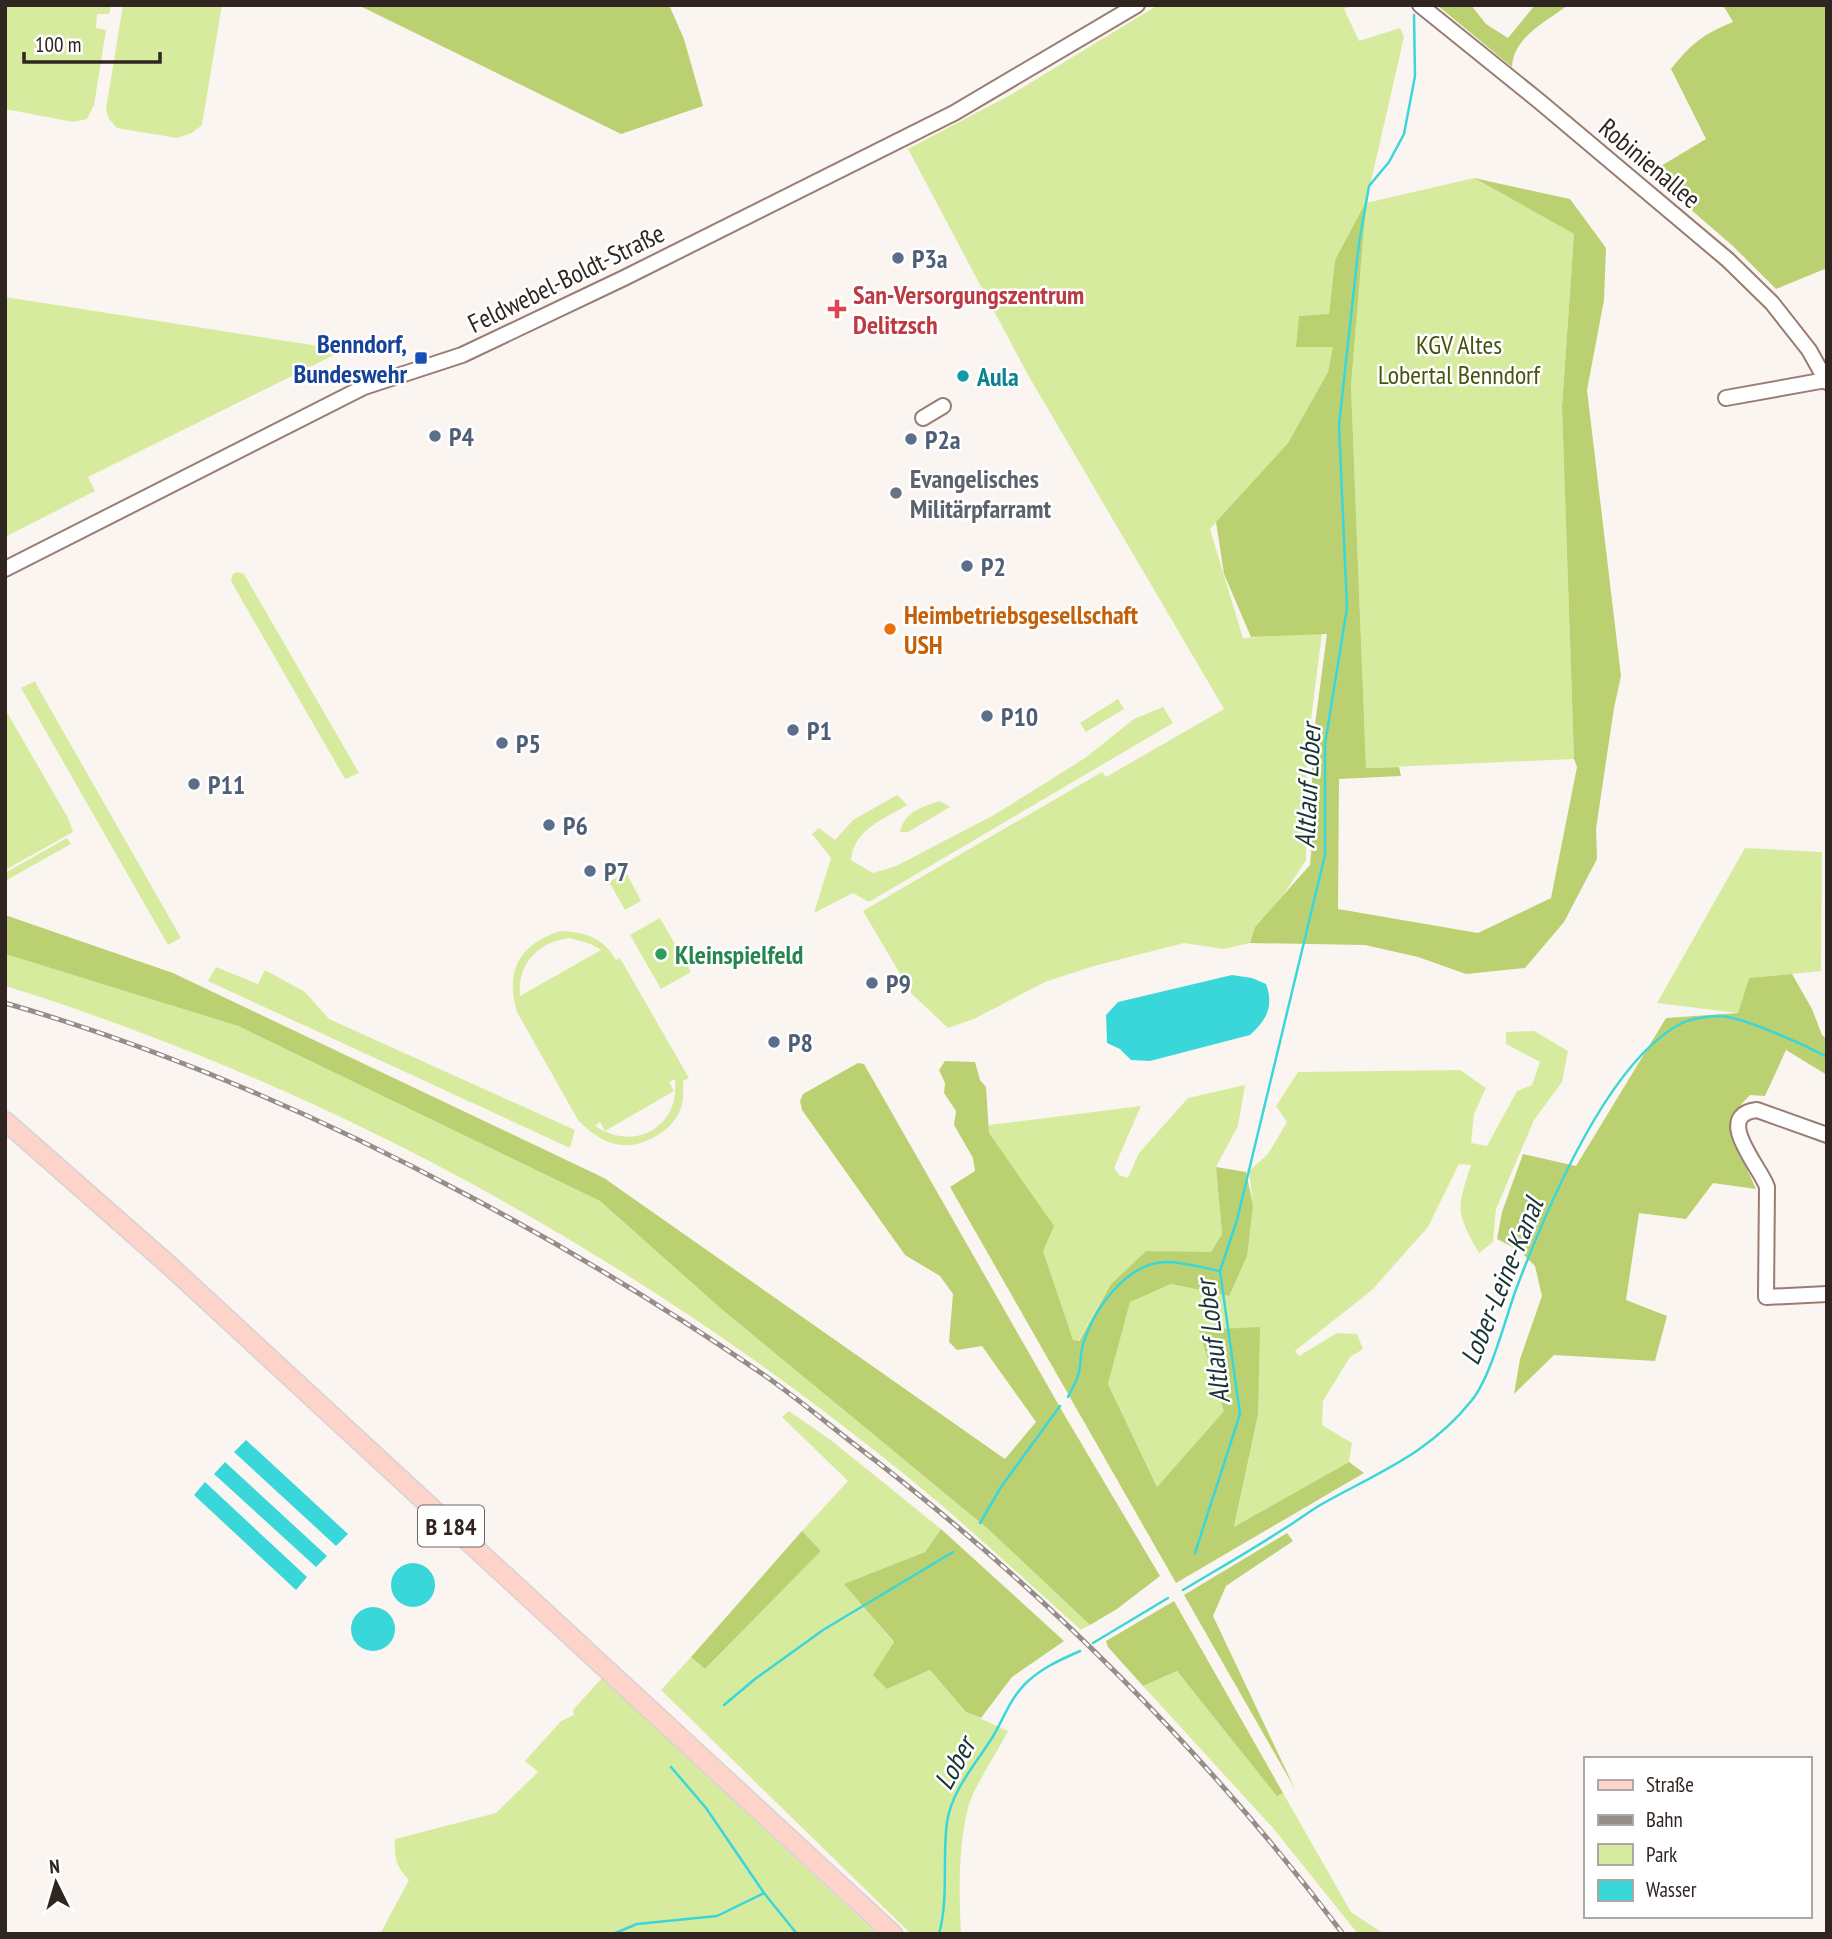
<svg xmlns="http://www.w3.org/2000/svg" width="1832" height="1939" font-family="'PT Sans Narrow',sans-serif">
<rect width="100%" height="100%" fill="#fbf5f2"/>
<!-- green -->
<g fill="#d7eb9e" fill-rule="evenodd">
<path d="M5,5h106l-2,9h-12l-1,14 10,2 -12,75 -7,14 -14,3 -68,-13z"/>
<path d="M123,5h99l-20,120 -10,8 -15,5 -60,-10 -8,-9 -3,-10z"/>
<path d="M1158,5h195l-9,4 15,32 41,-13 4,9 -38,166 108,-25 100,56 -12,173 12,352 -208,9 -15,-382 14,-181 -30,55 -6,55 -29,1 34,31 -6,25 -40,71 -78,86 33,109 79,-5 -15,118 -1,109 -22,34 -29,33 -5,16 -26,6 -40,-6 -90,23 -49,16 -71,37 -26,9 -36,-34 -49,-83 239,-139 4,5 118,-68 -196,-334 -120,-226 104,-55z"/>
<path d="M5,297l339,53 -256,127 7,14 -90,46z"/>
<path d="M237,572l7,2 115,199 -14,6 -114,-198 2,-7z"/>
<path d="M35,681l4,8 142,249 -13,7 -147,-257z"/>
<path d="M1118,699l6,10 -38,23 -6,-9z"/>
<path d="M1163,707l10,16 -304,179 -16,-9 -39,20 17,-55 -19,-24 7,-6 16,12 18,-20 44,-25 10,10c-24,15 -53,24 -56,55l22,13 23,-7 98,-51 91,-57 49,-39z"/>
<path d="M5,709l63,109 5,14 -68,38z"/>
<path d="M940,801l10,6 -42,25h-8c5,-21 22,-25 40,-31z"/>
<path d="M67,838l4,6 -66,37v-8z"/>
<path d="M1745,848l77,4 -1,119 -72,7 -11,35 -81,-10z"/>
<path d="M626,872l15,29 -16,9 -16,-28z"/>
<path d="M660,918l31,54 -30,17 -31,-54z"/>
<path d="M560,931c25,1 43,6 56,29l4,-2 69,120 -6,3c0,9 1,19 -2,27 -5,13 -14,22 -25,28 -31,18 -55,8 -78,-16l-61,-108c-12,-42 2,-67 43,-81zM569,938l22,6 10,6 -81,46c-3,-32 18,-54 49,-58zM675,1079c5,49 -40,73 -80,47l5,-4 5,9 69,-40 -5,-9z"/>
<path d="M5,954l233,72 362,175 119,106 269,222 102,96 -9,5c-55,-49 -109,-100 -166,-147 -218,-179 -463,-327 -724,-431 -61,-24 -123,-47 -186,-66z"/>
<path d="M216,967l42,17 7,-14 40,22 24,27 246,111 -5,18 -362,-167z"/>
<path d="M1534,1031l34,20 -6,31 -28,38 -38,89 -3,33 -14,11c-23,-41 -23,-43 -8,-88l-12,-1 -31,63 -56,63 -77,61 4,5 38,-23 20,1 6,15 -13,8 -27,44 -1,24 30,18 -3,19 -115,66 24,-113 -34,-4 -67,76 -49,-103 22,-83 41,-17 57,12 25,-91 -4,-34 19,-17 19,-32 -11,-16 22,-34 162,-2 26,18 -12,26 -3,29 16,3 30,-55 15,-6 8,-23 -34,-18v-12z"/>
<path d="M1245,1085l-7,41 -22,41 6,67 -11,19 -65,-2 -35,33 -33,57 -6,-1 -29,-89 -54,-118v-8l152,-19 -27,62 5,7 9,3 11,-25 49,-55z"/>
<path d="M789,1411l43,30 109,88 -16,23 -80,32 49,59 -7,46 43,-19 36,42 42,19c-10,20 -35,57 -40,77 -10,41 -9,84 -7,126h-50l-250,-244 30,-33 14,12 116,-118 -19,-20 46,-50 -66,-64z"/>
<path d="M1177,1671l100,124 6,-2 68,119 33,22h-26l-85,-106 -130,-142z"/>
<path d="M602,1678l275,256h-497l29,-54c-13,-13 -15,-23 -14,-41l101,-26 42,-41 -13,-11 36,-40 13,-6 -1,-5z"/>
</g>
<!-- forest -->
<g fill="#bbd171">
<path d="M358,5h311l15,34 19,67 -82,28z"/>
<path d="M1437,5h34l15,19 22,14 27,-33h33c-22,17 -55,32 -56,62z"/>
<path d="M1723,5h104v263l-51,21 -42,-42 -67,-58 -6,-23 45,-27 -35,-70c20,-25 32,-35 62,-47z"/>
<path d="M1474,178l96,21 36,49 -2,52 -17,90 34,286 -7,32 -18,121 1,30 -33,63 -39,46 -59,6 -48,-17 -53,-12 -115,-2 5,-16 55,-62 2,-21v-97l15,-113 -76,3 -27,-63 -8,-52 72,-79 40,-71 5,-25h-37l3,-31 30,-2 6,-54 31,-58 -15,184 15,382 33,-1 2,9 -62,3 -1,130 140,24 73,-35 26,-131 -3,-8 -12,-352 12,-173z"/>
<path d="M5,915l168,58 431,205 401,281 31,-37 -54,-76 -25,4 -8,-8 4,-48 -13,-18 -35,-21 -103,-145 -2,-9 3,-7 55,-31 6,1 201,352 95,160 -43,33 -27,16 -102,-96 -269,-222 -119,-106 -362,-175 -233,-72z"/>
<path d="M1792,974l20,35 10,26 5,4v36l-41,-25 -21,46 -15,-1 -14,15 -5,23 25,56 -43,-6 -27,36 -47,-6 -13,87 41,16 -12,45 -101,-6 -40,39 6,-35 22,-63 -7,-30 -15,-15 -23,-12 5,-27 21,-58 53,12 90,-148 72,-5 11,-35z"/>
<path d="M945,1061l30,1 5,18 6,7 3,46 65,93 -11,25 30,89 6,1 32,-57 35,-33 65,1 11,-18 -6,-67 30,5 7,33 -6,51 -18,40 -58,-12 -41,18 -22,82 49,103 67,-76 -25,-81 61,-3 -2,88 -24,112 115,-65 15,11 -188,110 -226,-396 25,-16 -2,-13 -19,-33 2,-14 -12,-18 1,-10 -6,-13z"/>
<path d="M941,1529l123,112 -52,36 -31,41 -15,-6 -36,-42 -43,19 -14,-14 21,-33 -50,-58 81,-32z"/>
<path d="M802,1531l19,20 -116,118 -14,-12z"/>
<path d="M1287,1533l6,8 -67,45 -13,30 82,173 -111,-194z"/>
<path d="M1174,1601l109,192 -6,3 -100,-125 -34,15 -35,-39 -2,-6z"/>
</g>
<!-- water -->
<g fill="#3ad7da">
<path d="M1232,975l20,3 14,6c8,22 1,36 -16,51l-100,26 -19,-1 -11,-11 -13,-6 -1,-28 12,-13z"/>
<path d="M246,1440l102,94 -12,12 -102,-94z"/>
<path d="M225,1462l102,94 -11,11 -102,-93z"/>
<path d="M205,1482l102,95 -11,13 -102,-95z"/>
<circle cx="413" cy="1585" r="22"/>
<circle cx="373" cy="1629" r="22"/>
</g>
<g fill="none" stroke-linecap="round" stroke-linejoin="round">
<!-- stream -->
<g stroke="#3ad7da" stroke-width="2.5">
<path d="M1068,1397c4,-8 9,-16 11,-25 2,-8 1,-18 4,-27 10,-35 43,-82 83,-83 18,0 37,6 54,9"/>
<path d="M980,1523l21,-36 59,-81"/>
<path d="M1195,1553l45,-139 -20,-143 17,-51 88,-365v-111l22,-136 -8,-183 20,-182 10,-57 20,-24 15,-28 11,-58 -1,-61"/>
<path d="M1183,1590c33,-20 67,-39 99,-60 14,-8 26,-18 40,-26 57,-32 108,-51 150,-104 18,-22 33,-79 43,-108 29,-77 92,-231 167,-269 9,-4 26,-7 37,-7 22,0 86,29 108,41"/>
<path d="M1093,1643l75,-45"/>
<path d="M724,1705l31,-26 68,-49 130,-78"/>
<path d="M764,1893l33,41"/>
<path d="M613,1934l24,-10 80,-8 47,-23 -58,-85 -35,-41"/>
<path d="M939,1934c10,-37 3,-74 8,-112 5,-32 28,-57 45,-84 11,-18 18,-39 33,-54 16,-16 35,-24 55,-33"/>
</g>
<defs>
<g id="minor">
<path d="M1420,5l119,96 189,159 44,43 37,47 18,32"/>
<path d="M1726,398l100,-18"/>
<path d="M923,418l20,-12"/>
<path d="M5,569l359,-182 98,-32 162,-77 330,-165 183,-108"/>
<path d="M1827,1135l-70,-25c-45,5 4,58 10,77l-1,110 61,-3"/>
</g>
<path id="major" d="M5,1121l166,146 722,667"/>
</defs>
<!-- minor casing -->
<use href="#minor" stroke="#987d72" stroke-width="18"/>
<!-- major casing -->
<use href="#major" stroke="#d6d3d3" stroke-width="21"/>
<!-- minor -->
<use href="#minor" stroke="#fff" stroke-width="14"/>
<!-- major -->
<use href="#major" stroke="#fdd3ca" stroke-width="18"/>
<defs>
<path id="rail" d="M5,1003c160,46 314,113 460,191 104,55 203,115 299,181 30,21 58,44 86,66 185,140 353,307 493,493"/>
</defs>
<!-- rail casing -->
<use href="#rail" stroke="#968d8a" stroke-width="5"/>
<!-- rail -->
<use href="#rail" stroke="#fff" stroke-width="2.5" stroke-dasharray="8" stroke-linecap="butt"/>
</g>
<!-- markers -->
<g fill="#5c6f8a" stroke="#fff" stroke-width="2.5">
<circle cx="898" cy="258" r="7"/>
<circle cx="435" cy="436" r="7"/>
<circle cx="911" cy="439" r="7"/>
<circle cx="967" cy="566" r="7"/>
<circle cx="987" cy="716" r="7"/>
<circle cx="793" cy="730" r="7"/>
<circle cx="502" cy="743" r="7"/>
<circle cx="194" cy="784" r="7"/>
<circle cx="549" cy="825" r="7"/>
<circle cx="590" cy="871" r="7"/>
<circle cx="872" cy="983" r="7"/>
<circle cx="774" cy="1042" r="7"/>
</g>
<path fill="#e0444e" stroke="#fff" stroke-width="2.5" d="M833.5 298.5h7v7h7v7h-7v7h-7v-7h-7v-7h7z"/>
<rect fill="#1a4fb4" stroke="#fff" stroke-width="2.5" x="414" y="351" width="14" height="14" rx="3.5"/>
<circle fill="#0f9aa8" stroke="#fff" stroke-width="2.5" cx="963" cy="376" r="7"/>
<circle fill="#6b7280" stroke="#fff" stroke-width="2.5" cx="896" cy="493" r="7"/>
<circle fill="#e8710a" stroke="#fff" stroke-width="2.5" cx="890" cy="629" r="7"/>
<circle fill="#2e9e5b" stroke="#fff" stroke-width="2.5" cx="661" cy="954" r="7"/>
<g text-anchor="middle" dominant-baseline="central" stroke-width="5" stroke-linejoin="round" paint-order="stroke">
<!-- shield labels -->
<rect fill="#fff" stroke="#6e6664" stroke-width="2" x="418" y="1505.5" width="66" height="41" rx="5"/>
<g font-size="24" font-weight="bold" fill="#302521">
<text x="451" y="1526">B 184</text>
</g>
<!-- street labels -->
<g font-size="26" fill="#302521" stroke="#fff">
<text transform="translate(1650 163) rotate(40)">Robinienallee</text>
<text transform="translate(566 278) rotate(-26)">Feldwebel-Boldt-Straße</text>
</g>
<!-- service labels -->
<g font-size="26" font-weight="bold" fill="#4e5e75" stroke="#fff" text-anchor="start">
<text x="912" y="258">P3a</text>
<text x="449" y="436">P4</text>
<text x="925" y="439">P2a</text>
<text x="981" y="566">P2</text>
<text x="1001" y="716">P10</text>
<text x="807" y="730">P1</text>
<text x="516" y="743">P5</text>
<text x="208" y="784">P11</text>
<text x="563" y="825">P6</text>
<text x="604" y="871">P7</text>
<text x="886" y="983">P9</text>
<text x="788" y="1042">P8</text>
</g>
<!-- health labels -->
<g font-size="26" font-weight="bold" fill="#be3a42" stroke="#fff" text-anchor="start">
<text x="853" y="294">San-Versorgungszentrum<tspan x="853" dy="30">Delitzsch</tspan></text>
</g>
<!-- transit labels -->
<g font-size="26" font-weight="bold" fill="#164399" stroke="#fff" text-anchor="end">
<text x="407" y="343">Benndorf,<tspan x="407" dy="30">Bundeswehr</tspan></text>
</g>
<!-- park labels -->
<g font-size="26" fill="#47540d" stroke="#fff">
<text x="1459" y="344">KGV Altes<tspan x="1459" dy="30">Lobertal Benndorf</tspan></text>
</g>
<!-- culture labels -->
<g font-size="26" font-weight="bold" fill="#0d838f" stroke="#fff" text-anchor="start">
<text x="977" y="376">Aula</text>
</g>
<!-- worship labels -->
<g font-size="26" font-weight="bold" fill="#5b616d" stroke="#fff" text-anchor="start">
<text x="910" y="478">Evangelisches<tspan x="910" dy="30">Militärpfarramt</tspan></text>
</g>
<!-- food labels -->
<g font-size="26" font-weight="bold" fill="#c56008" stroke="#fff" text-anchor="start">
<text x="904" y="614">Heimbetriebsgesellschaft<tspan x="904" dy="30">USH</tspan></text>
</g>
<!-- leisure labels -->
<g font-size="26" font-weight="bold" fill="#27864d" stroke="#fff" text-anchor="start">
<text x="675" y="954">Kleinspielfeld</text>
</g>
<!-- water labels -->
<g font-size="28" font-style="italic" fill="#1a3334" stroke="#fff">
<text transform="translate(1307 786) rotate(-87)">Altlauf Lober</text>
<text transform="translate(1501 1281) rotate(-68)">Lober-Leine-Kanal</text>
<text transform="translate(1212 1342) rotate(-97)">Altlauf Lober</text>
<text transform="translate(954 1763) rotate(-61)">Lober</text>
</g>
</g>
<!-- border -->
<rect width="1832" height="1939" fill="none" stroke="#302521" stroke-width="14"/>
<!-- legend -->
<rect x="1584" y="1757" width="228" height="161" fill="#ffffff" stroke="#aca8a6" stroke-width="2"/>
<rect x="1598" y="1780" width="35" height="10" fill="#fdd3ca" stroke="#aca8a6" stroke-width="2"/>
<text x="1646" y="1792" font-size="21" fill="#302521">Straße</text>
<rect x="1598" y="1815" width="35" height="10" fill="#968d8a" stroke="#aca8a6" stroke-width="2"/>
<text x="1646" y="1827" font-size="21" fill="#302521">Bahn</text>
<rect x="1598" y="1844" width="35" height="21" fill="#d7eb9e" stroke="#aca8a6" stroke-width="2"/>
<text x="1646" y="1862" font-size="21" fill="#302521">Park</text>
<rect x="1598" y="1880" width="35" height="21" fill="#3ad7da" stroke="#aca8a6" stroke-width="2"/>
<text x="1646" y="1897" font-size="21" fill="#302521">Wasser</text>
<!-- north arrow -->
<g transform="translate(56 1883) rotate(355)" stroke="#ffffff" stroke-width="5" paint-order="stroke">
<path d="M0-5L12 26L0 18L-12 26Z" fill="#302521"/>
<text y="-10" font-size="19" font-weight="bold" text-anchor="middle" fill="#302521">N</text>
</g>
<!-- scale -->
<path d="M24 52v10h136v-10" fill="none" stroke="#302521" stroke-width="3.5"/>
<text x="35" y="52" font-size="21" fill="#302521" stroke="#ffffff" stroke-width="5" paint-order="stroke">100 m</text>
</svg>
